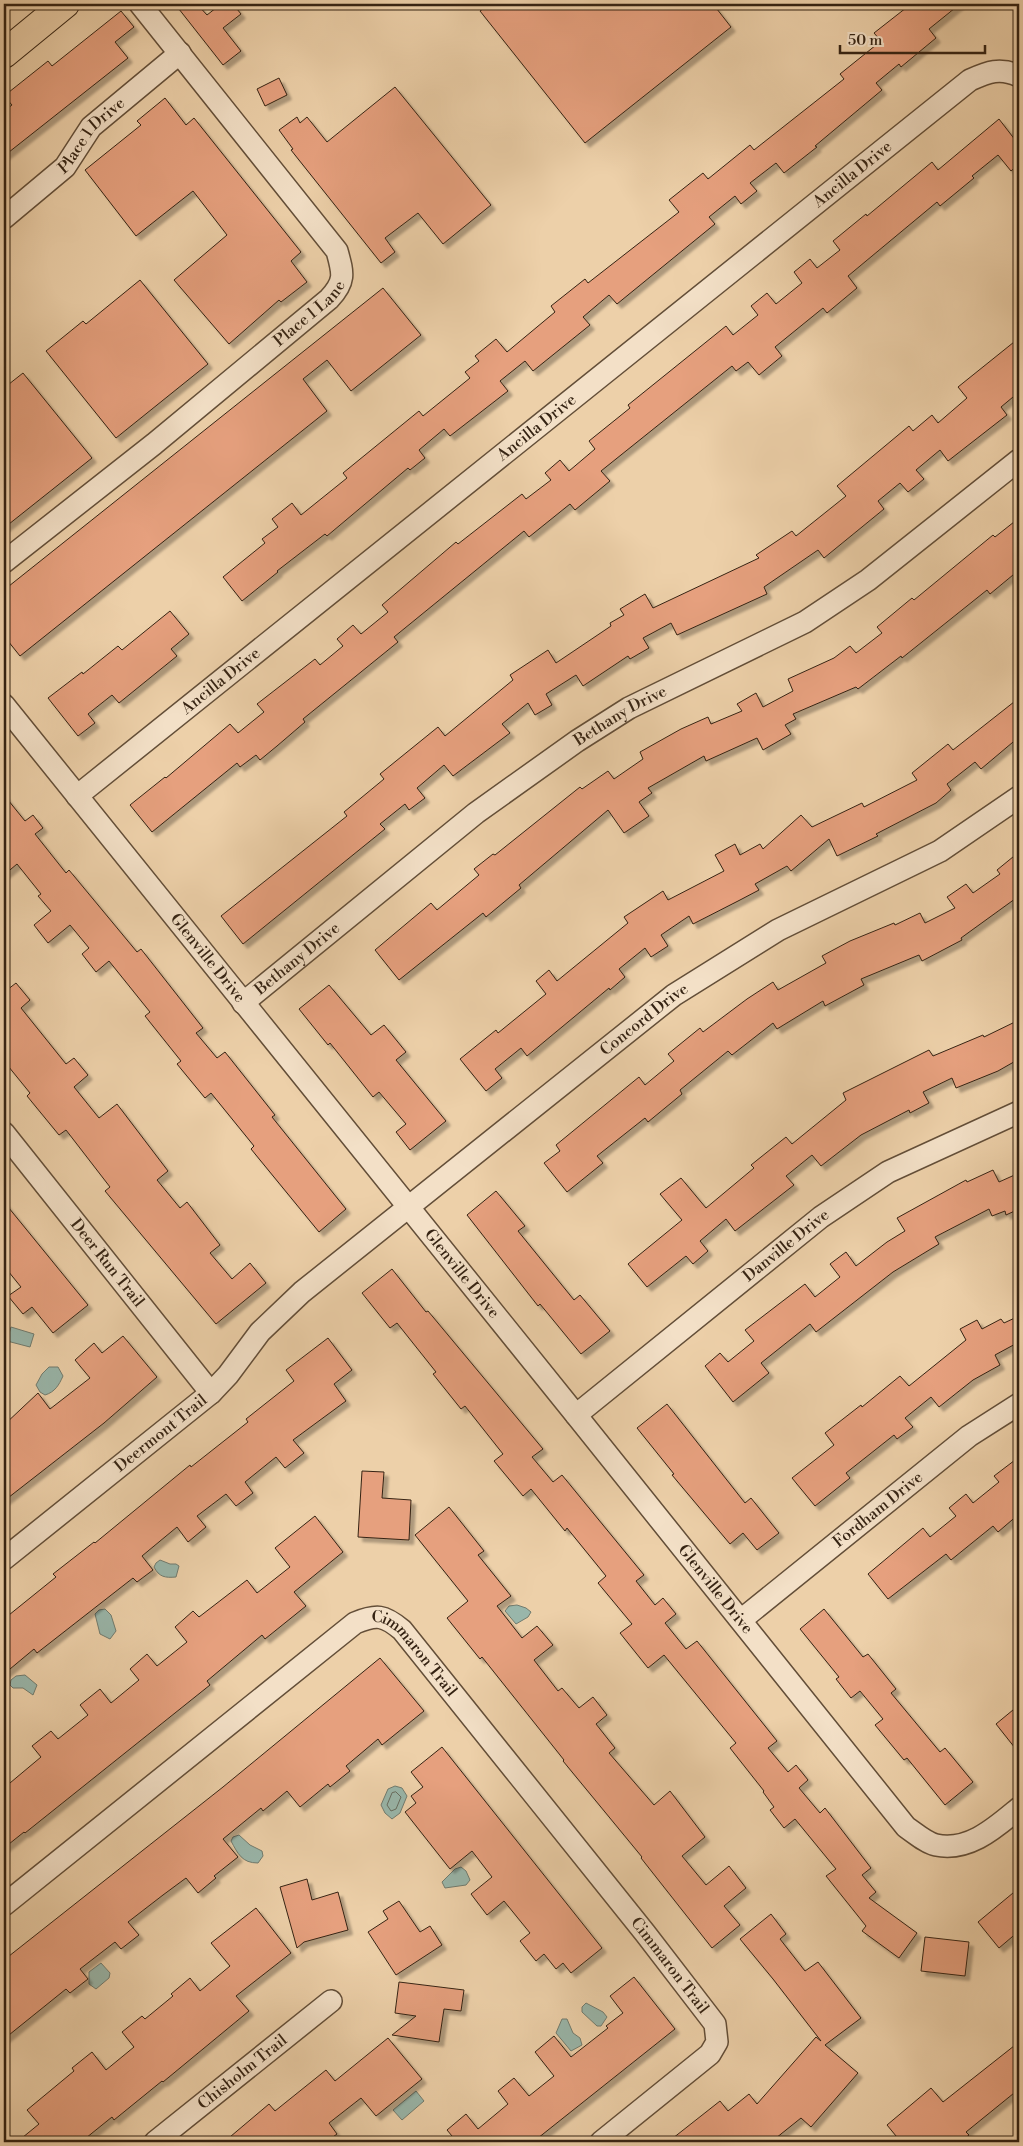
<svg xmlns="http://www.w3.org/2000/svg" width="1023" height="2146" font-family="'Libre Bodoni',serif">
<defs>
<filter id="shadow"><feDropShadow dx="4.5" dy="4.5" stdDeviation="1" flood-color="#0004"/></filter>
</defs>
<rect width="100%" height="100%" fill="#edd0a9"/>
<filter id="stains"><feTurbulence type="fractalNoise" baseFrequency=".004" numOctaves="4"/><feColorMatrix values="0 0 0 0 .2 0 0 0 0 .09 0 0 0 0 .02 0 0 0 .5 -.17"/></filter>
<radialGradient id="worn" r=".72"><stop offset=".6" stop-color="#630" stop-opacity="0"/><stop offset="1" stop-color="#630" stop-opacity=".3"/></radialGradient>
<!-- water -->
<g fill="#99b6aa" stroke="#717b6e">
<path d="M11,1327l23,7 -4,13 -23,-6z"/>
<path d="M49,1367h9l5,9c-4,9 -8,16 -18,19l-5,-3 -4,-7 6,-11z"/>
<path d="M160,1560l10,4h6l3,2 -3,11c-11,1 -17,0 -22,-10l2,-4z"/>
<path d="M517,1605l9,3 5,4 -3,5 -12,7 -11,-13 4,-5z"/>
<path d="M105,1609l6,6 5,16 -6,8 -10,-5 -5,-20 4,-4z"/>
<path d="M25,1675l12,10 -4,10 -10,-7h-10l-3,-3 1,-5 5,-4z"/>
<path d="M395,1786l7,2 5,8 -7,17 -8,6 -7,-6 -4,-8 7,-16z"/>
<path d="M239,1835l11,10 12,6 1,5 -5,7c-16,0 -20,-9 -27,-22l2,-4z"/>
<path d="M461,1867l5,4 4,9 -4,5 -21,3 -3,-6 13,-13z"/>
<path d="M101,1963l9,10 -1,5 -13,11 -7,-5v-12z"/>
<path d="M586,2003l17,9 4,5 -6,9h-4l-15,-14v-5z"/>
<path d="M562,2019h5l6,14 7,5 2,7 -11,6 -15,-18z"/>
<path d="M416,2091l8,10 -22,19 -9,-10z"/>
</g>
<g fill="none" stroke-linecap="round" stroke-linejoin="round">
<!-- shore -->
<path stroke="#676c5e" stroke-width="1" d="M396,1792l5,5 -5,12 -5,2 -4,-6 5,-12z"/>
</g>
<!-- building -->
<g fill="#e6a07e" stroke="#352313" filter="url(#shadow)">
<path d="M175,4h22l10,11 14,-11h12l8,10 -18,14 18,23 -18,14z"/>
<path d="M490,4h223l18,23 -146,116 -105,-132z"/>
<path d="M911,4h49l-31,25 7,9 -35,29 -2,-3 -23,19 6,7 -67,56 2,1 -33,26 -8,-10 -26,20 7,8 -16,13 -6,-8 -26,21 6,7 -98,80 -8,-9 -26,22 7,8 -57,46 -8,-10 -25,20 8,10 -58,45 -6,-7 -25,21 6,8 -15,12 -2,-2 -81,68 -2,-2 -48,37 1,1 -36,29 -19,-24 42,-34 -3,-4 16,-12 -6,-8 20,-16 9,12 46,-37 -4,-5 76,-62 4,5 47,-38 -5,-6 14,-11 -4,-5 21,-17 11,13 48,-40 -4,-6 34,-27 3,4 91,-71 -10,-12 34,-27 5,6 42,-34 4,5 90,-71 -4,-5 41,-33 -7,-8z"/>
<path d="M121,11l13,16 -19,15 13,16 -124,98v-45l8,-6 -8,-9 44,-35 4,5z"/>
<path d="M279,78l8,17 -22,11 -8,-17z"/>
<path d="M395,87l96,118 -48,39 -25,-31 -33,25 10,14 -14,11 -90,-113 2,-1 -14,-19 18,-13 3,6 7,-6 20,25z"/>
<path d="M165,98l21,27 8,-7 107,134 -10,9 16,21 -26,20 -2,-2 -50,44 -55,-64 53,-45 -34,-44 -57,45 -51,-66 56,-45 -4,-4z"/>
<path d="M999,119l20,26v19l-8,7 -13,-16 -26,21 2,2 -34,28 -3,-4 -89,74 9,12 -30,25 -4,-5 -48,39 7,9 -23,19 -11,-13 -12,9 -4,-5 -131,105 9,10 -35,29 -5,-6 -41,33 -5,-6 -130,106 4,5 -95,77 2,3 -28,24 -17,14 -4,-5 -16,12 -3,-4 -85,69 -22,-27 35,-28 1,1 64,-54 8,9 26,-21 -7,-8 58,-45 5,6 23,-19 -6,-7 16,-14 8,9 27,-22 -6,-7 74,-63 2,2 64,-50 4,5 25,-19 -6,-7 15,-13 9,11 26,-22 -6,-8 41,-33 -2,-3 98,-79 7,9 25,-20 -7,-9 16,-13 9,11 26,-21 -8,-11 16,-13 7,9 23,-18 -7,-9 33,-27 1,2 65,-54 6,8z"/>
<path d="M140,280l68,84 -92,74 -70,-87 37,-30 3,3z"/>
<path d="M383,288l38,47 -70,56 -24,-31 -24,19 24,32 -307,245 -16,-20v-46z"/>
<path d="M1019,338v54l-18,15 6,8 -59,46 -8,-11 -24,20 8,9 -16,13 -8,-9 -22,18 6,8 -60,49 -6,-8 -54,37 3,7 -90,41 -6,-12 -28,15 6,10 -19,11 -2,-3 -45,30 -7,-11 -30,19 6,11 -17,10 -7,-12 -26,21 8,9 -57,43 -9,-11 -27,23 8,10 -16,12 -4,-6 -25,20 5,5 -142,115 -22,-28 126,-100 -3,-4 40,-33 -4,-5 58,-47 7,9 68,-56 -3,-5 38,-25 8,13 55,-37 -1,-3 14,-8 -4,-6 25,-15 8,14 106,-50 -3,-3 36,-24 4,5 50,-40 -9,-10 72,-60 4,5 19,-16 6,8 29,-25 -9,-11z"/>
<path d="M23,373l69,85 -88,70v-140z"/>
<path d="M1019,518v52l-29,24 -3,-4 -85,68 -1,-2 -43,33 -2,-2 -63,27 3,5 -11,6 6,9 -28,16 -6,-12 -51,23 -2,-5 -56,32 4,5 -13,9 10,14 -25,17 -16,-23 -89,75 2,3 -35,29 -3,-4 -84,67 -24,-30 56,-47 6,7 42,-35 -5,-6 19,-15 2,1 85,-68 2,2 26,-18 6,8 29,-20 -3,-7 41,-23 27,-12 3,7 31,-13 -5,-7 19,-11 7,14 30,-16 -5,-12 46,-21 16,-12 6,7 26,-20 -5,-6 35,-29 2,2 79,-65 2,2z"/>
<path d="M170,611l19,23 -18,15 6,7 -58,47 -7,-8 -24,19 7,9 -17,13 -30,-38 34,-26 1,2 35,-28 4,4z"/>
<path d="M1019,698v39l-38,32 -6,-7 -28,22 4,6 -15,13 -60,31 2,2 -41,20 -8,-17 -38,32 -4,-5 -32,18 4,6 -19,10 -47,24 -4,-8 -28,19 7,11 -17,11 -6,-9 -26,21 6,8 -15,13 -1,-2 -82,68 -6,-8 -26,21 7,9 -16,13 -26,-32 36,-29 2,3 48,-39 -10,-13 13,-11 8,11 71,-58 -4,-6 39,-26 5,9 56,-29 -9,-16 20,-11 5,11 20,-11 3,5 38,-34 11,12 50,-24 2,4 53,-27 -5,-7 36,-29 5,6z"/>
<path d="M4,795l21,26 8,-6 10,13 -8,6 31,39 3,-3 68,82 4,-3 62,79 -7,5 21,25 8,-6 50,63 -3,2 74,92 -27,23 -68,-83 3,-3 -43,-53 -6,5 -28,-34 4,-3 -36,-45 5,-4 -41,-51 -13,11 -14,-18 7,-6 -19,-23 -22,18 -14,-18 17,-14 -13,-15 3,-2 -24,-30 -13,11z"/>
<path d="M1019,852v44l-58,42 1,2 -40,21 -3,-6 -58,24 3,6 -39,21 -2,-5 -46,28 -4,-6 -41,32 -4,-4 -48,39 2,4 -34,28 -3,-4 -48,38 6,7 -36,29 -23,-29 16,-12 -4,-6 83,-68 6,8 29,-24 -6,-7 32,-26 3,4 44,-33 26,-17 5,8 48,-27 -4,-7 28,-15 44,-18 1,2 25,-12 5,10 30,-15 -8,-11 19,-13 7,9 27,-19 -3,-4z"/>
<path d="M16,983l14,17 -9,8 45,56 8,-6 14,17 -14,12 25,31 18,-14 51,67 -11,9 23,28 7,-6 33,43 -10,8 22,26 18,-16 16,20 -50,41 -111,-133 5,-4 -44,-57 -7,5 -32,-39 3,-3 -26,-32v-74l3,3z"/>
<path d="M329,985l42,50 13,-10 22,27 -10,8 50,61 -36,29 -14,-18 10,-8 -27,-32 -6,5 -43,-54 -2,2 -29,-36z"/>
<path d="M1019,1020v39l-21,12 -42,17 -4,-10 -29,14 6,11 -19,10 -1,-3 -48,25 -40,31 -9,-11 -26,21 8,9 -59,46 -9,-12 -26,22 8,10 -15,13 -7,-8 -39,31 -19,-23 54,-44 -22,-26 21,-16 25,30 48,-40 -3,-3 35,-28 6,7 54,-44 -3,-7 86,-43 4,6 50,-21 1,2z"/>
<path d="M993,1170l6,12 20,-9v36l-13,6 -1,-4 -13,5 -3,-7 -54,28 4,7 -46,28 -77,60 -6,-8 -49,39 8,10 -36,29 -28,-36 15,-13 8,9 26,-21 -9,-11 60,-46 10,13 25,-20 -10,-13 16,-12 10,14 31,-24 18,-11 -8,-13 69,-38 1,2z"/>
<path d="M496,1191l29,35 -7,5 56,69 6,-5 30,36 -29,23 -41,-50 -2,2 -71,-91z"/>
<path d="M4,1202l84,103 -35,28 -21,-26 -9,7 -15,-18 13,-9 -17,-21z"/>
<path d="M392,1269l34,43 2,-1 115,138 -11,8 21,25 9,-7 82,100 -8,6 19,24 8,-7 13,16 -11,9 21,26 11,-8 80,100 -9,7 20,24 8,-7 12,15 -9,8 21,25 5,-5 46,60 -9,7 14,17 -7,6 48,35 -18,25 -37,-27 4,-5 -40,-50 10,-7 -41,-50 -11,9 -14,-18 4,-3 -11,-15 1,-1 -34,-43 6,-5 -72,-88 -16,13 -28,-35 12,-9 -34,-41 8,-7 -39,-48 -2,3 -34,-42 -8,7 -29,-35 9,-7 -38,-48 -4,3 -28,-35 3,-2 -39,-49 -7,5 -28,-35z"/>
<path d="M1019,1316v26l-24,13 5,10 -27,15 -34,27 -8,-10 -26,21 8,9 -16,12 -3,-4 -48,38 4,5 -35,28 -23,-28 42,-33 -9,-12 36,-28 1,2 38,-31 9,10 57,-46 -6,-11 17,-9 5,9 19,-10 3,4z"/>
<path d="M123,1336l34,41 -53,46 -100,78v-76l34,-32 12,16 40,-31 -15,-18 19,-17 8,10z"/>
<path d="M328,1338l24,32 -18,14 12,17 -53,39 11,13 -19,15 -9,-11 -31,25 8,11 -17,13 -10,-12 -29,22 9,11 -18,15 -11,-15 -35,29 11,14 -16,12 -4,-4 -96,75 -3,-4 -30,25v-55l52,-42 -3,-3 41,-32 1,1 95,-78 1,2 57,-45 -2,-3 48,-38 -8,-11z"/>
<path d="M667,1404l78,99 6,-5 28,35 -22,17 -14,-17 -13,11 -58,-69 2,-1 -37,-46z"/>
<path d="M1019,1457v57l-21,18 -5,-6 -42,34 -5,-6 -58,45 -20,-25 55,-46 7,9 26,-21 -7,-8 17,-14 7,9 26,-21 -5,-6z"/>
<path d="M362,1471l22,1 -2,26 29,2 -2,40 -51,-3z"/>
<path d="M449,1507l35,44 -6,4 33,41 -14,10 25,32 15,-12 16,19 -19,15 24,31 4,-3 17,20 14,-11 14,18 -11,9 19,24 -6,5 45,52 16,-14 35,46 -23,19 24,29 23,-19 17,22 -22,18 16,19 -28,23 -71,-90 1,-1 -79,-96 1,-1 -82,-103 -2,2 -33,-41 21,-17 -53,-66z"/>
<path d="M315,1516l28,36 -49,40 12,14 -41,33 -3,-4 -55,46 3,4 -185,148 -1,-1 -20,16v-60l37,-31 -9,-11 19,-15 7,8 30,-24 -8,-10 20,-16 11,14 28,-23 -9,-11 17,-15 10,12 30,-24 -12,-15 18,-16 6,6 48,-37 10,13 33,-26 -15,-19z"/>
<path d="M824,1609l39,48 5,-3 28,35 -5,4 49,59 5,-4 28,34 -28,23 -38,-47 -3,2 -29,-35 8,-6 -23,-28 -9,7 -15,-19 3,-2 -39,-48z"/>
<path d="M380,1658l44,53 -42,34 -4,-6 -32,27 4,5 -20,16 -2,-3 -28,23 -13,-16 -24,20 -2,-3 -38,31 15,18 -24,19 2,2 -18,15 -12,-15 -23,17 -35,27 11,13 -18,14 -6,-7 -35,27 8,10 -18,14 -4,-4 -62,50v-79l219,-173z"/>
<path d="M1019,1705v48l-23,-29z"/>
<path d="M442,1747l160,201 -31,25 -8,-10 -7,6 -12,-15 -8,7 -16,-20 10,-8 -26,-32 -17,14 -16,-21 21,-17 -20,-26 -22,18 -45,-57 11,-9 -5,-7 12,-9 -12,-15z"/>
<path d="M307,1879l5,21 26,-8 10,38 -44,12 -7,6 -17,-61z"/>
<path d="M1019,1888v43l-20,17 -21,-26z"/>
<path d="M399,1901l21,31 10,-6 12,19 -46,30 -28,-43 20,-13 -5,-8z"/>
<path d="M256,1908l35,45 -55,43 13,15 -86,71 -1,-1 -48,39 -2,-3 -31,25h-64l22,-18 -12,-14 47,-39 -2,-3 20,-16 14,18 28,-23 -12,-15 20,-16 3,3 28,-23 -2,-2 19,-16 10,13 30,-25 -19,-23z"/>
<path d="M771,1914l15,20 -6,5 25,32 13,-9 43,56 -36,27 33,28 -47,54 -10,-9 -30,24h-103l52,-41 8,10 21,-17 8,10 59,-67 5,4 -48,-62 -33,-40z"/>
<path d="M925,1937l44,5 -4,34 -44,-5z"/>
<path d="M634,1977l41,52 -142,113h-76l-10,-12 19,-16 12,15 30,-25 -10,-13 16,-13 15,18 25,-20 -19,-24 19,-16 17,21 37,-29 -2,-2 17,-13 -13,-17z"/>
<path d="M399,1982l65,8 -3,21 -17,-2 -5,33 -47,-7 24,-19 -21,-3z"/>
<path d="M388,2038l34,41 -46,37 -15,-18 -32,25 8,11 -11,8h-102l45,-38 6,7 51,-41 9,11z"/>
<path d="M1019,2042v47l-53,43 3,3 -9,7h-59l-14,-17 44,-37 12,14z"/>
</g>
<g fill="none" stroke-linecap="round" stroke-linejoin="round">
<defs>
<g id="minor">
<path id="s1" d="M4,218l61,-51 26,-40 89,-74"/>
<path id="s2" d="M4,562l150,-118 175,-145c17,-18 14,-26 8,-48l-197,-247"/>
<path id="s3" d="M4,705l572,710 330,412c9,6 20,16 30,18 33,7 60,-18 83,-37"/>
<path id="s4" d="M77,796l893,-716c18,-8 30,-13 49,-4"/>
<path id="s5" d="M243,1003l233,-190 101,-72 52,-33 176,-86 63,-42 151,-120"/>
<path id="s6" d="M4,1133l207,260"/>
<path id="s7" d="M576,1415l245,-198 67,-45 131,-60"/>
<path id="s8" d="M4,1559l207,-166 17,-18 32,-43 42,-40 372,-297 104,-65 162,-79 79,-54"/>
<path id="s9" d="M741,1620l228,-184 50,-32"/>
<path id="s10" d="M4,1905l351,-282c22,-9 29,-8 47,7l243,303 70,91 2,18 -7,12 -109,88"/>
<path id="s11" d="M155,2142l176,-141"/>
</g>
<path id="major" d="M4,54l61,-50"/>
</defs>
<!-- minor casing -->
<use href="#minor" stroke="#634e38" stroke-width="24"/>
<!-- major casing -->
<use href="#major" stroke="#352313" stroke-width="30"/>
<!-- minor -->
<use href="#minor" stroke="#f3e0c7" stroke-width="21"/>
<!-- major -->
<use href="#major" stroke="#edd0a9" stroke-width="28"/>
</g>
<g text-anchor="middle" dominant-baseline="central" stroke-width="4.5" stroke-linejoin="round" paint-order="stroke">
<!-- street labels -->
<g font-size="16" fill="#352313" stroke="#f3e0c7">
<text stroke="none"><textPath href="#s1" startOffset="121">Place 1 Drive</textPath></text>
<text stroke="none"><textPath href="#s4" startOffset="994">Ancilla Drive</textPath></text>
<text stroke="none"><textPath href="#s2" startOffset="394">Place 1 Lane</textPath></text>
<text stroke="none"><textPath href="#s4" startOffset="589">Ancilla Drive</textPath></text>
<text stroke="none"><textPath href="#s4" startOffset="184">Ancilla Drive</textPath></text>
<text stroke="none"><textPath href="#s5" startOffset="475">Bethany Drive</textPath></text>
<text stroke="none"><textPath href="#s3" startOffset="325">Glenville Drive</textPath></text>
<text stroke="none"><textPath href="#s5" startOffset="70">Bethany Drive</textPath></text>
<text stroke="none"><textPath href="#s8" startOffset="839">Concord Drive</textPath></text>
<text stroke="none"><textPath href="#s7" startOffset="270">Danville Drive</textPath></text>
<text stroke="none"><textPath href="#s6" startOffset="166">Deer Run Trail</textPath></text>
<text stroke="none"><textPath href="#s3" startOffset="730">Glenville Drive</textPath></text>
<text stroke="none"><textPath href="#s8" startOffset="201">Deermont Trail</textPath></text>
<text stroke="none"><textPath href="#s9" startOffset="176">Fordham Drive</textPath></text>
<text stroke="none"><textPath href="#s3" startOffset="1135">Glenville Drive</textPath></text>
<text stroke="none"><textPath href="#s10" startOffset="526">Cimmaron Trail</textPath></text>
<text stroke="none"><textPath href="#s10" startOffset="931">Cimmaron Trail</textPath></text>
<text stroke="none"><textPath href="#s11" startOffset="112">Chisholm Trail</textPath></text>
</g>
</g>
<!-- margin -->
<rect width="1023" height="2146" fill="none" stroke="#edd0a9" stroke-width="20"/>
<rect x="5" y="5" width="1013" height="2136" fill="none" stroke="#352313" stroke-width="2.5"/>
<rect x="10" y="10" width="1003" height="2126" fill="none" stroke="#352313"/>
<!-- scale -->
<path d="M840 45v8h145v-8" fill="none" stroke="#352313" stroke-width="2.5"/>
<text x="848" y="45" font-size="15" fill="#352313" stroke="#f3e0c7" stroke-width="4" paint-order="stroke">50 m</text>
<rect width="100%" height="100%" filter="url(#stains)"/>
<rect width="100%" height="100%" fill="url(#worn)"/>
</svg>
